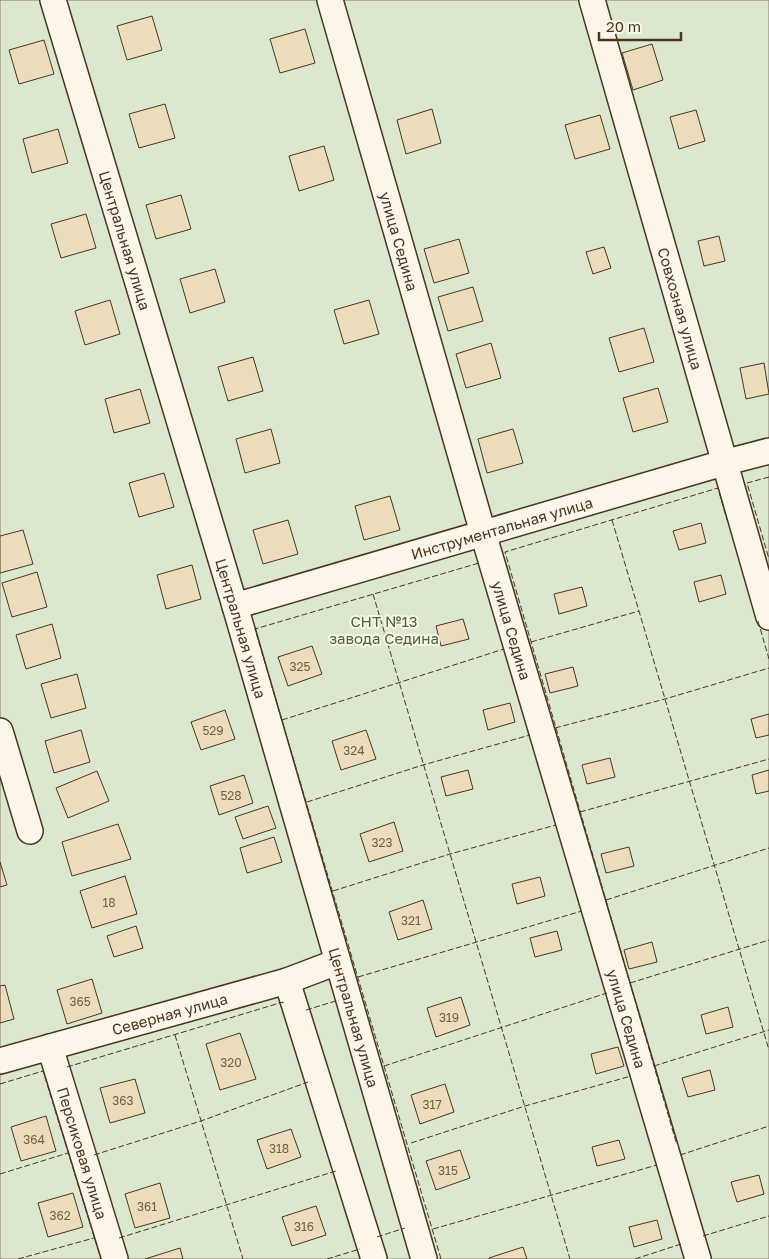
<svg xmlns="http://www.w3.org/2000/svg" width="769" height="1259" font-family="'Golos Text',sans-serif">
<rect width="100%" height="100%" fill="#fbf6e9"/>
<!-- green -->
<rect fill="#dce7d0" stroke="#887966" x="0" y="0" width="769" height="1259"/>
<!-- building -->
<g fill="#ecdcbc" stroke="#4a3520">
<path d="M152,16l10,34 -35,10 -10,-34z"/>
<path d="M305,29l10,34 -35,10 -10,-34z"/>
<path d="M44,40l10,34 -35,10 -10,-34z"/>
<path d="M652,44l11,36 -30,10 -11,-37z"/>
<path d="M165,104l10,34 -36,10 -10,-34z"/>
<path d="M432,109l9,34 -35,11 -9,-34z"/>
<path d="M696,110l9,31 -26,8 -9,-32z"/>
<path d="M600,115l10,34 -35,10 -10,-34z"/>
<path d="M58,129l10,34 -36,10 -9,-34z"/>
<path d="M324,146l10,34 -35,11 -10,-35z"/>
<path d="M181,195l10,34 -35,10 -10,-34z"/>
<path d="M86,214l10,34 -35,10 -10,-34z"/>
<path d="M719,236l6,25 -21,5 -6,-25z"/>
<path d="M459,239l10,34 -35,10 -10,-34z"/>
<path d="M604,247l7,21 -18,6 -7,-22z"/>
<path d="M215,269l10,33 -35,11 -10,-34z"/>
<path d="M473,287l10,34 -35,10 -10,-34z"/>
<path d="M110,300l10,34 -35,11 -10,-34z"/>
<path d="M369,300l10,34 -35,10 -10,-34z"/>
<path d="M644,328l10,34 -35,10 -10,-34z"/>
<path d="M491,343l10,35 -35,10 -10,-34z"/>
<path d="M253,357l10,34 -35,10 -10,-34z"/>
<path d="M764,363l5,31 -23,5 -6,-31z"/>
<path d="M658,388l10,34 -35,10 -10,-34z"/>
<path d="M140,389l10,34 -36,10 -9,-34z"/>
<path d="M271,429l9,34 -35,10 -9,-34z"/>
<path d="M513,429l10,34 -36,10 -9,-34z"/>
<path d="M164,473l10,34 -35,10 -10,-34z"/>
<path d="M390,496l10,34 -36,10 -9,-34z"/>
<path d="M288,520l10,34 -35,10 -10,-34z"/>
<path d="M701,523l5,20 -27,7 -6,-19z"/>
<path d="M23,530l10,34 -33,9v-37z"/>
<path d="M192,565l9,34 -35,10 -9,-34z"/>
<path d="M37,572l10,35 -35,10 -10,-34z"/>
<path d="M721,575l5,19 -27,8 -5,-20z"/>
<path d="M582,587l5,19 -28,8 -5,-20z"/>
<path d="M463,619l6,20 -28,7 -5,-20z"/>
<path d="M52,624l9,34 -35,11 -10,-34z"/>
<path d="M312,646l10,28 -34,12 -10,-29z"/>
<path d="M573,667l5,19 -28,7 -5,-19z"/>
<path d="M77,674l9,34 -35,10 -10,-34z"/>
<path d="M510,703l5,19 -27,8 -5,-20z"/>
<path d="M225,710l10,29 -34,11 -10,-28z"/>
<path d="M769,714v21l-13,3 -5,-19z"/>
<path d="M81,730l9,32 -36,11 -9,-32z"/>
<path d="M366,730l10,29 -35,11 -9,-29z"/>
<path d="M610,758l5,19 -28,7 -5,-19z"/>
<path d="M468,770l5,19 -27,7 -5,-19z"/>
<path d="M769,770v21l-13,3 -4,-19z"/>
<path d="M97,771l12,30 -41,17 -12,-30z"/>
<path d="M244,775l9,28 -34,12 -9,-29z"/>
<path d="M268,806l8,22 -33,11 -8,-22z"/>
<path d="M394,822l9,29 -34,11 -9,-28z"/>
<path d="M118,824l13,35 -59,17 -10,-34z"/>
<path d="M274,837l8,25 -35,11 -7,-25z"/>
<path d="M629,847l5,19 -28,7 -5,-19z"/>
<path d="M0,862l7,23 -7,2z"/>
<path d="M125,876l12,38 -45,14 -12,-37z"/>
<path d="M540,877l5,19 -28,8 -5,-20z"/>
<path d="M423,900l9,29 -34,11 -9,-28z"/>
<path d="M136,926l7,22 -29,9 -7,-21z"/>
<path d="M557,931l5,19 -27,7 -5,-19z"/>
<path d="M652,942l5,20 -28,7 -5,-19z"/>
<path d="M92,979l10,34 -35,11 -10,-34z"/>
<path d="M5,985l9,34 -14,4v-37z"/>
<path d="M461,997l9,28 -34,12 -9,-29z"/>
<path d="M728,1007l5,20 -27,7 -5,-19z"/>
<path d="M240,1033l16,46 -36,11 -14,-46z"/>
<path d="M618,1047l6,19 -28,8 -5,-20z"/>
<path d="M710,1070l5,20 -27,7 -6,-19z"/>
<path d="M135,1079l10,34 -35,10 -10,-35z"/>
<path d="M445,1084l9,28 -34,12 -9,-29z"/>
<path d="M46,1116l10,35 -35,10 -10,-34z"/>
<path d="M291,1129l10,28 -34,12 -10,-29z"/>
<path d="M619,1140l6,19 -28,7 -5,-19z"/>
<path d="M460,1150l10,28 -34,12 -10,-29z"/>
<path d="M759,1175l5,19 -27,8 -6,-20z"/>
<path d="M160,1183l10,35 -35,10 -10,-34z"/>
<path d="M73,1193l10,34 -35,10 -10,-34z"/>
<path d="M316,1206l10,29 -34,11 -10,-29z"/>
<path d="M657,1220l5,19 -28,8 -5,-20z"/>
<path d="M523,1247l4,12h-38v-1z"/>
<path d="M180,1248l3,11h-38z"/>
</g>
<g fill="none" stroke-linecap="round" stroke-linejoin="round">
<defs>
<g id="minor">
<path id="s1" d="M53,0l182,606 189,653"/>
<path id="s2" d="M330,0l153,533 215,726"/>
<path id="s3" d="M592,0l177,617"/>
<path id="s4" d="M235,606l488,-143 46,-12"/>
<path d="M0,731l30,100"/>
<path d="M287,981l87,278"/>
<path id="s5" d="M50,1047l65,212"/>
<path id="s6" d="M0,1061l287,-80 50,-19"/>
</g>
</defs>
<!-- minor casing -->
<use href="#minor" stroke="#4a3520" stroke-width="28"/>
<!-- minor -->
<use href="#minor" stroke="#fbf6e9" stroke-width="25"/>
<!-- fence -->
<g stroke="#4a3520" stroke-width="1" stroke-dasharray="6 2.5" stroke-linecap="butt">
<path d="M769,477l-22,6 22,76"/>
<path d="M612,520l157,530"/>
<path d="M373,594l197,665"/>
<path d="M758,621l11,38"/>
<path d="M531,642l108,-31"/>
<path d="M282,720l222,-71"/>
<path d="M555,728l110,-29 104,-31"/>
<path d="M307,802l116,-37 107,-30"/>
<path d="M580,812l189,-53"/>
<path d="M333,891l117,-37 106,-29"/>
<path d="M606,900l163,-52"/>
<path d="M358,977l224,-66"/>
<path d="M630,983l139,-43"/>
<path d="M306,1010l33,-10"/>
<path d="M175,1035l68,224"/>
<path d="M384,1066l223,-73"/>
<path d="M654,1066l115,-36"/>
<path d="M67,1067l216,-65v2"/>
<path d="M0,1084l43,-13 58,188"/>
<path d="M676,1142l-171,-590 213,-64 9,32"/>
<path d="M411,1143l114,-37 106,-30"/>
<path d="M94,1155l107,-34 107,-39"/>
<path d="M680,1155l89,-29"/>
<path d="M0,1174l68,-21"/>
<path d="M433,1229l224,-64"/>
<path d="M703,1236l66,-20"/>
<path d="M377,1237l28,-9"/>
<path d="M119,1238l217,-67"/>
<path d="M18,1259l76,-21"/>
<path d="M327,1259l33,-10"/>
<path d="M441,1259l-186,-630 224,-66v2"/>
<path d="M635,1259l46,-15"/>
</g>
</g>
<g text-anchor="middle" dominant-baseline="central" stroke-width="4" stroke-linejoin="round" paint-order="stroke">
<!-- number labels -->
<g font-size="12" fill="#725f47">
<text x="300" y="666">325</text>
<text x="213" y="730">529</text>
<text x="354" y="750">324</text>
<text x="231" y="795">528</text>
<text x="382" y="842">323</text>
<text x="109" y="902">18</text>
<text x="411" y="920">321</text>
<text x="80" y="1001">365</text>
<text x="449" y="1017">319</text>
<text x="231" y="1062">320</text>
<text x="123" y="1100">363</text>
<text x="432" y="1104">317</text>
<text x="34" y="1139">364</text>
<text x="279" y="1148">318</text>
<text x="448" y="1170">315</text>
<text x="147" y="1206">361</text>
<text x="60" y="1215">362</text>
<text x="304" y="1226">316</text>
</g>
<!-- street labels -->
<g font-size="15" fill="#4a3520" stroke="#fbf6e9">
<text stroke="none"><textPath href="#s1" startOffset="251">Центральная улица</textPath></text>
<text stroke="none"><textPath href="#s2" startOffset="251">улица Седина</textPath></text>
<text stroke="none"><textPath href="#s3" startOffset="321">Совхозная улица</textPath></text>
<text stroke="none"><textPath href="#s4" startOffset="278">Инструментальная улица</textPath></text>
<text stroke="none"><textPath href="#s1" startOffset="656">Центральная улица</textPath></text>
<text stroke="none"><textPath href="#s2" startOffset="656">улица Седина</textPath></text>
<text stroke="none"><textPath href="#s6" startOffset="176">Северная улица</textPath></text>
<text stroke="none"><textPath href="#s1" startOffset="1061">Центральная улица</textPath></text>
<text stroke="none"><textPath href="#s2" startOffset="1061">улица Седина</textPath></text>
<text stroke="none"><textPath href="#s5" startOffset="111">Персиковая улица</textPath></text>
</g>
<!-- park labels -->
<g font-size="15" fill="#436837" stroke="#fbf6e9">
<text x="384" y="621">СНТ №13<tspan x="384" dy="17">завода Седина</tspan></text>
</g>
</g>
<!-- scale -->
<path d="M599 32v8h82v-8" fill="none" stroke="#4a3520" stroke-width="2.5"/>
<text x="606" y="32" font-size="15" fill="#4a3520" stroke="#fbf6e9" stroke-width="4" paint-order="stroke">20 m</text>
</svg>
